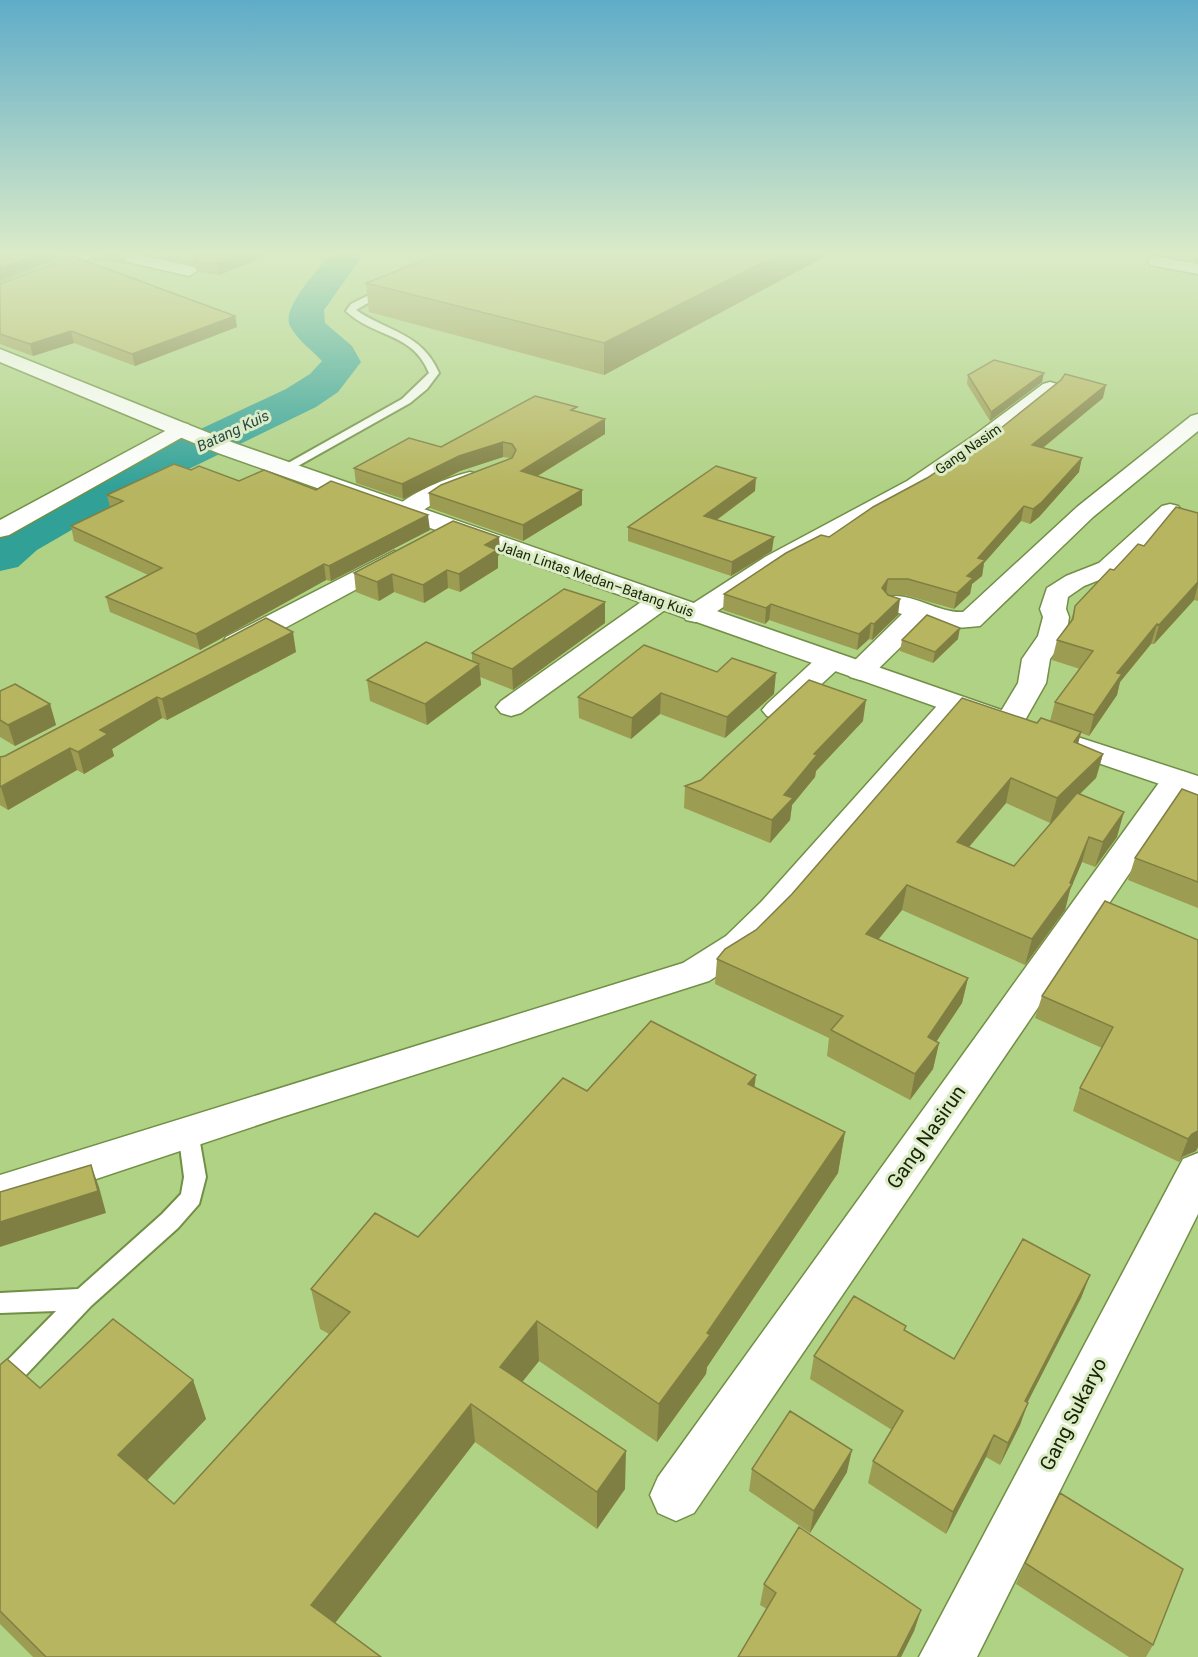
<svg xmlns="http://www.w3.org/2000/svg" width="1198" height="1657" font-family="Roboto,sans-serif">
<rect width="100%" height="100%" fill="#b0d285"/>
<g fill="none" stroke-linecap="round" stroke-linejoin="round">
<path fill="#31a198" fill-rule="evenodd" d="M330,255H363L324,310L325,323L352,346L361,362L338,392L316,407L113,506L37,550L18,567L0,571V532L3,530L79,486L286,389L310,374L322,361C311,349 298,341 290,326C281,308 318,270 330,255Z"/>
<defs>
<path id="service" d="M383,288L390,290L356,310C388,332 422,333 439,373L427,389L410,403L289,471H281V467L402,399L429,373C413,332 374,338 346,311L351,304Z
M188,1123L195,1125L198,1131L206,1177L199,1204L178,1228L91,1306L9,1393L0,1396V1368L56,1311L0,1313V1293L78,1289L162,1214L181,1194L184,1177L178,1131L181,1125Z"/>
<path id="minor" d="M70,255H93L91,258L0,294V283Z
M108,255H139L195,267L197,271L189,276L110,258Z
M1156,256L1198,264V274L1150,265L1148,261L1150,257Z
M1050,382L1057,384L1060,388L1057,392L992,444L923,491L783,567L704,620L695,622L686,620L682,614L686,608L765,557L907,481L976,434L1043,384Z
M1198,414V431L1093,517L980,626L946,629L925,623L870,677L860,680L850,677L846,671L850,665L902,614L886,609L882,603L886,597C911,591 936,613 963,612L1077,507L1191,416Z
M180,423L188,424L191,429L188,434L9,535L0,537V520Z
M470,472L478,474L481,479L478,484L441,499L412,517H396L392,512C405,494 449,477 470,472Z
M1170,504L1178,506L1182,511L1178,516L1117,573L1084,586L1068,597L1066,609L1069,617L1066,637L1050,659L1046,683L1020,729L1009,732L998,729L994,723L1018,683L1022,659L1038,636L1043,617L1040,609L1047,588L1066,576L1099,563L1162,506Z
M394,551L403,554L407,559L403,564L246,649L236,651L226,649L222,643L226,637Z
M660,593L669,595L673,601L669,607L521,713L511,716L501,713L496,707L501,701L651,595Z
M830,653L840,655L844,661L840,667L787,716L777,719L767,716L762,710L767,704L820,655Z
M954,695L964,698L969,704L964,710L787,918L752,954L709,981L282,1117L0,1211V1175L683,963L726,936L761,902L944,698Z
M1177,770L1188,773L1193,780L694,1513L676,1521L658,1513L650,1495L658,1477L1166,773Z
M1198,1153V1214L977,1657H919L1183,1159Z"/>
<path id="trunk" d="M0,349L234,443L1010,713L1014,719L1010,725L999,728L988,725L218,453L0,362Z
M1059,731L1198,776V797L1048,746L1044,740L1048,734Z"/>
</defs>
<use href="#service" stroke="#718f45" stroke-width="4"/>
<use href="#minor" stroke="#718f45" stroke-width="3"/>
<use href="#trunk" stroke="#718f45" stroke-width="3"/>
<use href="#service" fill="#fff" fill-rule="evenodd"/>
<use href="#minor" fill="#fff" fill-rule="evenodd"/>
<use href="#trunk" fill="#fff" fill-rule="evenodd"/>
</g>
<path fill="#9d9c53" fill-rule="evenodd" d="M91,255H125L127,264L92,260Z
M151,255H268L219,275L199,272L195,265Z
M437,255H828L604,375L369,312L366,283Z
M1194,255H1198V262L1193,261Z
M0,284L235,316L237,327L135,366L74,343L33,356L0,344Z
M968,375L1042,382L990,421L967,384Z
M1103,398L1043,448L1079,472L1039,517L1030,524L1021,521L984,563L982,576L972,584L970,594L954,609L905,595H887L898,615L872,640L869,639L857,650L769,620L765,624L723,610L724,594L829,537Z
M577,412L605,419V434L538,476L582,490V505L523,541L430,508L429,493L511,458L503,457L460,471L403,499L356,483L354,468L441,447Z
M191,470L239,481L316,490L430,530L331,581L326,580L200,650L110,612L106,597L148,575L74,541L71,526L110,507L107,495Z
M755,491L717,520L772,551L731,576L628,541V527Z
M1198,513V601L1194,600L1154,644H1151L1120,682L1117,695L1089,736L1081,733L1078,743L1103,754L1096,778L1080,794L1117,837L1095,867L1082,862L1070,890L1065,910L1025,965L902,910L878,939L968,978L962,1003L936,1042L939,1043L933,1069L910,1100L827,1056L829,1038L715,984L717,959L1037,723L1050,721L1055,702L1080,669L1052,660L1057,640L1071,620L1075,606L1114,570L1144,546ZM1006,803L1050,823L1058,816L1014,866L969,847Z
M499,537L500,554L498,556V568L460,592L448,588L424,603L394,592L379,601L356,592L354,573Z
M605,602V623L513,690L480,677L481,685L427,725L370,701L367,680L472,661V653Z
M266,618L296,652L167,720L162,718L112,749L114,756L84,774L77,770L8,810L0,805V757L5,756Z
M958,639L933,663L900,651L902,640Z
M644,645L774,694L725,738L660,714L631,739L579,718L578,697Z
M0,691L50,704L56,725L15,746L0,737Z
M863,721L816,771L815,777L792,805L790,820L770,843L684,808L685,786Z
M1198,795V908L1128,880L1135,858Z
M1198,940V1147L1196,1151L1182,1157L1179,1162L1073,1111L1080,1088L1102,1048L1035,1018L1042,996Z
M754,1088L845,1132L838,1173L707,1367L706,1374L657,1442L539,1361L522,1382L625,1489L597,1529L475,1442L335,1623L381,1657H33L0,1624V1365L40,1388L193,1380L206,1419L147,1480L174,1504L329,1334L320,1329L311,1289L418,1237L587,1091Z
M1090,1275L1081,1298L1027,1402L1020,1425L1000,1465L986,1457L946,1534L868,1483L873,1461L892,1430L810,1379L814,1356L905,1330L954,1359Z
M752,1469L847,1472L810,1533L749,1491Z
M1025,1563L1153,1645L1146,1657H1129L1016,1584Z
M764,1584L921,1610L914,1631L901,1657H738L767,1609L760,1605Z"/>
<path fill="#807f43" d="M35,255H64L0,281V269Z
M239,255H268L219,275L217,264Z
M777,255H828L604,375V343Z
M235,316L237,327L135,366L132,354Z
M71,331L74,343L33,356L30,344Z
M1044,373L1042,382L990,421L991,412Z
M1106,385L1103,398L1029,459L1032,445Z
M605,419V434L521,486V471Z
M503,442V457L460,471L403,499L402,484L459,456Z
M1082,458L1079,472L1039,517L1030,524L1033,509Z
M756,478L755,491L704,529V516Z
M582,490V505L523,541V525Z
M1024,506L1021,521L984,563L982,576L972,584L970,594L954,609L957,593L978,558Z
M428,515L430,530L331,581L329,566Z
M499,537L500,554L498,556V568L460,592L459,574L485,545Z
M774,537L772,551L731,576L732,562Z
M324,564L326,580L200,650L196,634Z
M447,570L448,588L424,603L423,585Z
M392,574L394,592L379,601L377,582Z
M888,579L886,595L882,588Z
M1198,582V585L1194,600L1154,644L1159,625Z
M900,599L898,615L872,640L874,624Z
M605,602V623L513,690L512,669Z
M771,604L769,620L765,624L766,608Z
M871,623L869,639L857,650L859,634Z
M1157,624L1151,644L1120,682L1117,695L1089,736L1094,715L1117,673Z
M960,628L958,639L933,663L935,652Z
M293,632L296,652L167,720L162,699Z
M479,664L481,685L427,725L425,704Z
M776,673L774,694L725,738L727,717Z
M661,693L660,714L631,739L632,718Z
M157,697L162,718L112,749L114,756L84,774L78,752L100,730Z
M866,700L863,721L816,771L815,777L792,805L790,820L770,843L772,820L784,795L814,754Z
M50,704L56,725L15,746L8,725Z
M1081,732L1075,756L1074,742Z
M70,748L77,770L8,810L1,787Z
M1103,754L1096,778L1050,823L1057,798Z
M1011,778L1006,803L952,867L957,842Z
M1124,812L1117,837L1095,867L1103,842Z
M1089,837L1082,862L1070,890L1065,910L1025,965L1032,939L1070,883Z
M907,885L902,910L862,960L866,934Z
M968,978L962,1003L922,1063L928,1037Z
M939,1043L933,1069L910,1100L915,1074Z
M756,1075L751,1115L748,1084Z
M1198,1131V1147L1196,1151L1182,1157L1179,1162L1188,1139L1192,1134Z
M845,1132L838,1173L707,1367L706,1374L657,1442L659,1404Z
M91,1165L99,1187L106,1213L0,1247V1222Z
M1090,1275L1081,1298L1017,1423L1025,1401Z
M537,1321L539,1361L503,1406L500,1367Z
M193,1380L206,1419L135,1493L118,1455Z
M1028,1403L1020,1425L1000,1465L1008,1443Z
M471,1404L475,1442L322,1640L311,1605Z
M994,1435L986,1457L946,1534L953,1512Z
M852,1450L847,1472L810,1533L814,1511Z
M626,1451L625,1489L597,1529V1492Z
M921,1610L914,1631L901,1657H897Z"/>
<path fill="#b7b560" stroke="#807f43" stroke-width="1.5" d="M0,255H35L0,269Z
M194,255H239L217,264L197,262Z
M437,255H777L604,343L366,283Z
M72,256L235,316L132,354L71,331L30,344L0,334V284Z
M994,360L1044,373L991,412L968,375Z
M1065,374L1106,385L1032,445L1082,458L1042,502L1033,509L1024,506L978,558L985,560L967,576L973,578L957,593L908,579H888L882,588L888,595L900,599L874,624L871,623L859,634L771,604L766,608L724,594L786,553L821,535L829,537L873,507L927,478L996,432L1061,380Z
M535,396L577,407L571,410L605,419L521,471L582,490L523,525L429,493L441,485L512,458L516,450L512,444L503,442L459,456L402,484L354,468L409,438L441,447Z
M174,464L191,470L199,466L239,481L264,470L316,490L331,481L428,515L329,566L324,564L196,634L106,597L162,568L71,526L123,501L107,495Z
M716,466L756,478L704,516L774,537L732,562L628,527Z
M1176,507L1198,513V582L1159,625L1157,624L1117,673L1122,674L1094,715L1055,702L1093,651L1057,640L1073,619L1075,606L1110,569L1114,570L1138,544L1144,546Z
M453,521L499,537L485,545L497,550L459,574L447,570L423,585L392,574L377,582L354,573Z
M564,589L605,602L512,669L472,653Z
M927,615L960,628L935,652L902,640Z
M266,618L293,632L162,699L157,697L100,730L108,734L78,752L70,748L0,787V757L5,756Z
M426,642L479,664L425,704L367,680Z
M644,645L717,672L732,658L776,673L727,717L661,693L632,718L578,697Z
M809,680L866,700L814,754L817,755L784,795L793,798L772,820L685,786L701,780Z
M15,684L50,704L8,725L0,720V691Z
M962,698L1037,723L1041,718L1081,732L1074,742L1103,754L1057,798L1011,778L957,842L1014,866L1077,793L1124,812L1103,842L1089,837L1070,883L1072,884L1032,939L907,885L866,934L968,978L928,1037L939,1043L915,1074L831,1030L843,1016L717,959L725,949L756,930L792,894Z
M1182,789L1198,795V882L1135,858Z
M1105,901L1198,940V1131L1192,1134L1188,1139L1080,1088L1113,1027L1042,996Z
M651,1021L756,1075L748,1084L845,1132L707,1333L710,1335L659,1404L537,1321L500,1367L626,1451L597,1492L471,1404L311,1605L381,1657H46L0,1611V1365L7,1359L40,1388L113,1319L193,1380L118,1455L174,1504L350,1312L311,1289L375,1213L418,1237L563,1078L587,1091Z
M91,1165L98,1191L0,1222V1192Z
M1023,1239L1090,1275L1025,1401L1028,1403L1008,1443L994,1435L953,1512L873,1461L903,1411L814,1356L854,1296L906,1326L904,1330L954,1359Z
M790,1411L852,1450L814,1511L752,1469Z
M1060,1493L1183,1569L1153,1645L1025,1563Z
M799,1527L921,1610L897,1657H738L776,1593L764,1584Z"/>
<linearGradient id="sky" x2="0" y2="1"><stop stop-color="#5facc8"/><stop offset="0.52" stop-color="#dbebc8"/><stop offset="1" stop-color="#dbebc8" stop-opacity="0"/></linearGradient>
<rect width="1198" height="487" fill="url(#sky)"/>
<g text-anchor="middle" stroke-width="6" stroke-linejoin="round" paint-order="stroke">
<g font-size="14" fill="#182405" stroke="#dbecc6">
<text transform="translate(968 449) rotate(-35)" y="5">Gang Nasim</text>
<text transform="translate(596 579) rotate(19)" y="5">Jalan Lintas Medan–Batang Kuis</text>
</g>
<g font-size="15" font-style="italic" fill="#294a46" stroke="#dbecc6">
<text transform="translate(233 431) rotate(-25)" y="5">Batang Kuis</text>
</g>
<g font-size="20" fill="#182405" stroke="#dbecc6">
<text transform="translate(926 1137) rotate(-55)" y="7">Gang Nasirun</text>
<text transform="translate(1073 1414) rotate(-63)" y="7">Gang Sukaryo</text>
</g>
</g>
</svg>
